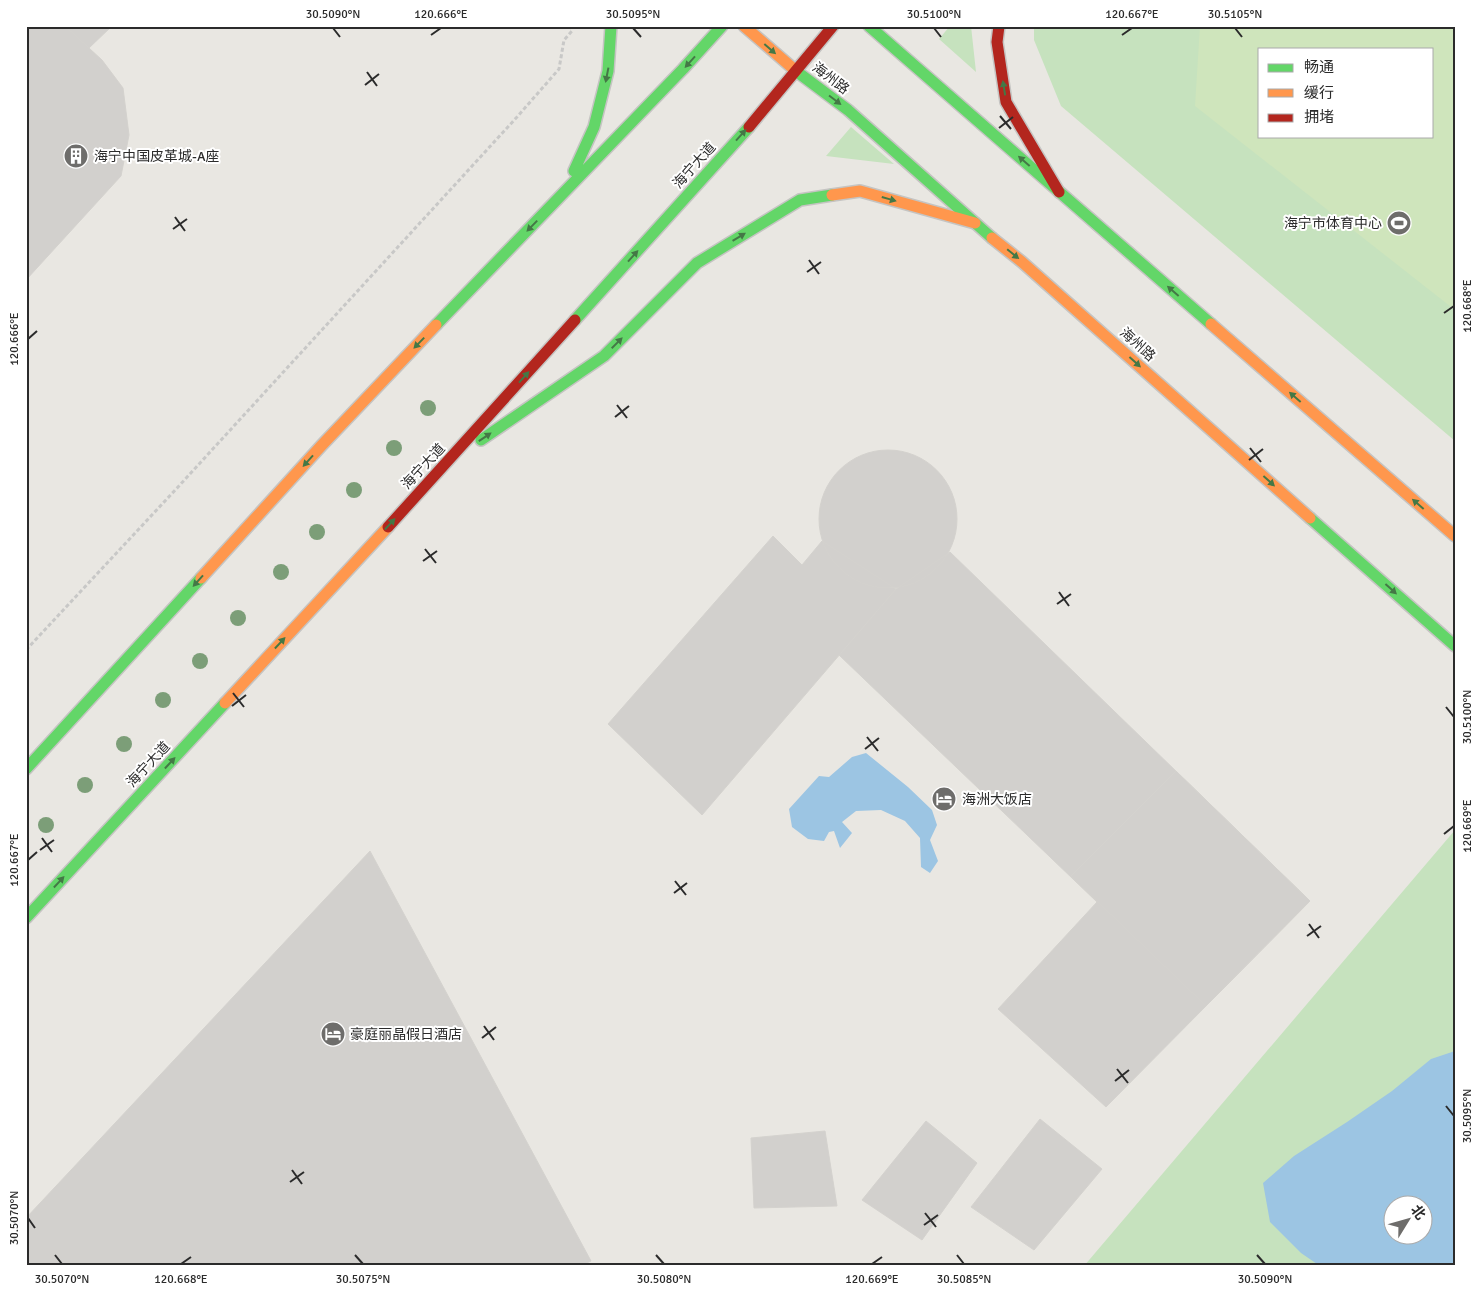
<svg xmlns="http://www.w3.org/2000/svg" width="1481" height="1292" font-family="Signika,'Noto Sans SC',sans-serif">
<rect width="100%" height="100%" fill="#e9e7e2"/>
<path fill="#c6e2be" fill-rule="evenodd" d="M950,26H971L976,72L939,39Z
M1034,26H1276L1260,49V136L1455,217V441L1061,106L1034,40Z
M851,127L894,164L826,156Z
M1455,830V1266H1084ZM1394,1204H1424V1234H1394Z"/>
<path fill="#cfe5bc" fill-rule="evenodd" d="M1200,26H1455V310L1195,106ZM1260,49H1432V136H1260Z"/>
<path fill="#9cc5e3" fill-rule="evenodd" d="M866,753L908,787L932,810L937,825L930,840L938,861L930,873L921,867L920,838L905,821L881,810L856,811L842,822L852,833L840,848L834,831L829,832L824,841L808,839L792,827L789,809L819,776L829,777L852,757Z
M1455,1051V1266H1320L1301,1253L1270,1222L1263,1183L1294,1156L1347,1122L1392,1091L1431,1059ZM1394,1204H1424V1234H1394Z"/>
<path fill="#d2d0cd" stroke="#d4d2ce" d="M26,26H65L102,60L123,88L129,135L121,176L26,280Z
M65,26H112L89,48Z
M819 519a69 69 0 1 1 138 0a69 69 0 1 1-138 0Z
M773,536L802,565L822,541L896,589L702,815L608,724Z
M950,552L1310,901L1106,1107L998,1009L1097,902L839,655L896,589Z
M1176,771L1310,901L1206,1006L1071,876Z
M370,851L591,1261L580,1266H26V1218Z
M1040,1119L1102,1169L1034,1250L971,1207Z
M926,1121L977,1163L922,1240L862,1200Z
M825,1131L837,1206L754,1208L751,1138Z"/>
<g fill="none" stroke-linecap="round" stroke-linejoin="round">
<defs>
<path id="fast" d="M869,26L1211,324
M796,71L848,110L992,238
M574,171L594,127L608,71L611,26
M575,320L749,127
M436,325L683,69L722,26
M481,440L604,356L697,263L800,200L832,195
M1310,518L1455,646
M26,769L201,578
M26,918L225,703"/>
<path id="slow" d="M744,26L796,71
M832,195L860,191L975,223
M992,238L1022,262L1310,518
M1211,324L1455,536
M201,578L322,445L436,325
M225,703L388,527"/>
<path id="jam" d="M999,26L997,42L1006,102L1059,192
M749,127L833,26
M388,527L575,320"/>
</defs>
<use href="#fast" stroke="#c5c4c2" stroke-width="14"/>
<use href="#slow" stroke="#c5c4c2" stroke-width="14"/>
<use href="#jam" stroke="#c5c4c2" stroke-width="14"/>
<path stroke="#c8c8c7" stroke-width="3" stroke-dasharray="4 2.5" stroke-linecap="butt" d="M26,650L178,487L517,117L559,69L564,40L572,31L571,26"/>
<use href="#fast" stroke="#63d668" stroke-width="11"/>
<use href="#slow" stroke="#ff974d" stroke-width="11"/>
<use href="#jam" stroke="#b3261e" stroke-width="11"/>
</g>
<g fill="#7c9e78">
<circle cx="428" cy="408" r="8"/>
<circle cx="394" cy="448" r="8"/>
<circle cx="354" cy="490" r="8"/>
<circle cx="317" cy="532" r="8"/>
<circle cx="281" cy="572" r="8"/>
<circle cx="238" cy="618" r="8"/>
<circle cx="200" cy="661" r="8"/>
<circle cx="163" cy="700" r="8"/>
<circle cx="124" cy="744" r="8"/>
<circle cx="85" cy="785" r="8"/>
<circle cx="46" cy="825" r="8"/>
</g>
<defs><path id="oneway-solid" d="M-6-.8H1V-3.2L6.5 0L1 3.2V.8H-6Z" transform="scale(1.25)"/></defs>
<g fill="#447846">
<use href="#oneway-solid" transform="translate(770 49) rotate(41)"/>
<use href="#oneway-solid" transform="translate(690 62) rotate(132)"/>
<use href="#oneway-solid" transform="translate(607 75) rotate(101)"/>
<use href="#oneway-solid" transform="translate(1004 88) rotate(-99)"/>
<use href="#oneway-solid" transform="translate(835 100) rotate(37)"/>
<use href="#oneway-solid" transform="translate(741 135) rotate(-48)"/>
<use href="#oneway-solid" transform="translate(1024 161) rotate(-139)"/>
<use href="#oneway-solid" transform="translate(889 199) rotate(16)"/>
<use href="#oneway-solid" transform="translate(532 226) rotate(134)"/>
<use href="#oneway-solid" transform="translate(739 237) rotate(-31)"/>
<use href="#oneway-solid" transform="translate(1013 254) rotate(39)"/>
<use href="#oneway-solid" transform="translate(633 256) rotate(-48)"/>
<use href="#oneway-solid" transform="translate(1173 291) rotate(-139)"/>
<use href="#oneway-solid" transform="translate(419 343) rotate(134)"/>
<use href="#oneway-solid" transform="translate(617 343) rotate(-45)"/>
<use href="#oneway-solid" transform="translate(1135 362) rotate(42)"/>
<use href="#oneway-solid" transform="translate(524 377) rotate(-48)"/>
<use href="#oneway-solid" transform="translate(1295 397) rotate(-139)"/>
<use href="#oneway-solid" transform="translate(485 437) rotate(-34)"/>
<use href="#oneway-solid" transform="translate(308 461) rotate(132)"/>
<use href="#oneway-solid" transform="translate(1269 481) rotate(42)"/>
<use href="#oneway-solid" transform="translate(1418 504) rotate(-139)"/>
<use href="#oneway-solid" transform="translate(390 524) rotate(-47)"/>
<use href="#oneway-solid" transform="translate(198 581) rotate(132)"/>
<use href="#oneway-solid" transform="translate(1391 589) rotate(42)"/>
<use href="#oneway-solid" transform="translate(280 643) rotate(-47)"/>
<use href="#oneway-solid" transform="translate(170 763) rotate(-47)"/>
<use href="#oneway-solid" transform="translate(59 882) rotate(-47)"/>
</g>
<path fill="none" stroke="#2b2b2b" stroke-width="2" d="M333,28L340,37M633,28L641,37M934,28L941,37M1235,28L1242,37M431,35L441,28M1122,35L1132,28M367,72L377,86M365,85L379,74M1000,116L1011,129M999,128L1013,117M175,217L185,231M173,229L187,219M809,260L819,274M807,272L821,262M1444,313L1454,306M28,339L37,331M617,405L627,418M615,417L629,406M1250,448L1261,462M1249,460L1263,449M425,549L436,563M423,561L437,551M1059,592L1069,606M1057,604L1071,594M233,693L244,707M232,706L246,695M1446,707L1454,717M867,737L878,751M865,749L879,738M1444,834L1454,826M42,838L52,852M40,850L54,840M28,860L37,852M675,881L686,895M674,893L687,883M1309,924L1319,938M1307,936L1321,926M484,1026L494,1040M482,1038L496,1027M1117,1069L1128,1083M1115,1081L1129,1070M1446,1106L1454,1116M292,1170L302,1184M290,1182L304,1172M925,1213L936,1227M28,1218L35,1228M924,1225L938,1215M55,1255L62,1264M355,1255L363,1264M656,1255L664,1264M957,1255L964,1264M1257,1255L1265,1264M181,1264L191,1257M872,1264L882,1257"/>
<defs>
<symbol id="building-disc" viewBox="-11 -11 22 22"><circle r="9.5" fill="#6e6d6b" stroke="#fff"/><path d="M-4-6H4V6H1V3H-1V6H-4ZM-2.5-4.3h1.7v1.8h-1.7ZM.8-4.3h1.7v1.8H.8ZM-2.5-1h1.7V.8h-1.7ZM.8-1h1.7V.8H.8Z" fill="#fff"/></symbol>
<symbol id="stadium-disc" viewBox="-11 -11 22 22"><circle r="9.5" fill="#6e6d6b" stroke="#fff"/><path d="M0-5a6.5 5 0 1 0 0 10a6.5 5 0 1 0 0-10ZM-3.5-1.8h7v3.6h-7Z" fill="#fff"/></symbol>
<symbol id="hotel-disc" viewBox="-11 -11 22 22"><circle r="9.5" fill="#6e6d6b" stroke="#fff"/><path d="M-6-4.5h1.5V1H6V5H4.5V3h-9V5H-6ZM-4 0a1.8 1.8 0 1 1 3.6 0ZM.5 0V-2.5h3Q6-2.5 6 0Z" fill="#fff"/></symbol>
</defs>
<g fill-rule="evenodd">
<use href="#building-disc" x="62" y="142" width="28" height="28"/>
<use href="#stadium-disc" x="1385" y="209" width="28" height="28"/>
<use href="#hotel-disc" x="930" y="785" width="28" height="28"/>
<use href="#hotel-disc" x="319" y="1020" width="28" height="28"/>
</g>
<g text-anchor="middle" stroke-width="4" stroke-linejoin="round" paint-order="stroke">
<g font-size="14" fill="#2b2b2b" stroke="#fff">
<text transform="translate(831 78) rotate(37)" y="5">海州路</text>
<text transform="translate(694 165) rotate(-48)" y="5">海宁大道</text>
<text transform="translate(1138 344) rotate(42)" y="5">海州路</text>
<text transform="translate(423 466) rotate(-47)" y="5">海宁大道</text>
<text transform="translate(148 764) rotate(-47)" y="5">海宁大道</text>
</g>
<g font-size="14" fill="#2b2b2b" stroke="#fff" text-anchor="start">
<text x="94" y="161">海宁中国皮革城-A座</text>
<text x="1382" y="228" text-anchor="end">海宁市体育中心</text>
<text x="962" y="804">海洲大饭店</text>
<text x="350" y="1039">豪庭丽晶假日酒店</text>
</g>
</g>
<rect width="1481" height="1292" fill="none" stroke="#ffffff" stroke-width="55"/>
<rect x="1258" y="48" width="175" height="90" fill="#ffffff" stroke="#aaaaaa"/>
<rect x="1268" y="64" width="25" height="8" fill="#63d668" stroke="#aaaaaa"/>
<text x="1304" y="72" font-size="15" fill="#2b2b2b">畅通</text>
<rect x="1268" y="89" width="25" height="8" fill="#ff974d" stroke="#aaaaaa"/>
<text x="1304" y="98" font-size="15" fill="#2b2b2b">缓行</text>
<rect x="1268" y="114" width="25" height="8" fill="#b3261e" stroke="#aaaaaa"/>
<text x="1304" y="122" font-size="15" fill="#2b2b2b">拥堵</text>
<g transform="translate(1408 1220) rotate(53)"><circle r="24" fill="#ffffff" stroke="#aaaaaa"/>
<path d="M0-4L9 19L0 12L-9 19Z" fill="#6e6d6b"/>
<text y="-8" font-size="14" font-weight="bold" text-anchor="middle" fill="#2b2b2b">北</text>
</g>
<rect x="28" y="28" width="1426" height="1236" fill="none" stroke="#2b2b2b" stroke-width="2"/>
<g font-size="12" text-anchor="middle" fill="#2b2b2b">
<text x="333" y="18">30.5090°N</text>
<text x="441" y="18">120.666°E</text>
<text x="633" y="18">30.5095°N</text>
<text x="934" y="18">30.5100°N</text>
<text x="1132" y="18">120.667°E</text>
<text x="1235" y="18">30.5105°N</text>
<text transform="translate(1467 306) rotate(-90)" y="4">120.668°E</text>
<text transform="translate(14 339) rotate(-90)" y="4">120.666°E</text>
<text transform="translate(1467 717) rotate(-90)" y="4">30.5100°N</text>
<text transform="translate(1467 826) rotate(-90)" y="4">120.669°E</text>
<text transform="translate(14 860) rotate(-90)" y="4">120.667°E</text>
<text transform="translate(1467 1116) rotate(-90)" y="4">30.5095°N</text>
<text transform="translate(14 1218) rotate(-90)" y="4">30.5070°N</text>
<text x="62" y="1283">30.5070°N</text>
<text x="181" y="1283">120.668°E</text>
<text x="363" y="1283">30.5075°N</text>
<text x="664" y="1283">30.5080°N</text>
<text x="872" y="1283">120.669°E</text>
<text x="964" y="1283">30.5085°N</text>
<text x="1265" y="1283">30.5090°N</text>
</g>
</svg>
